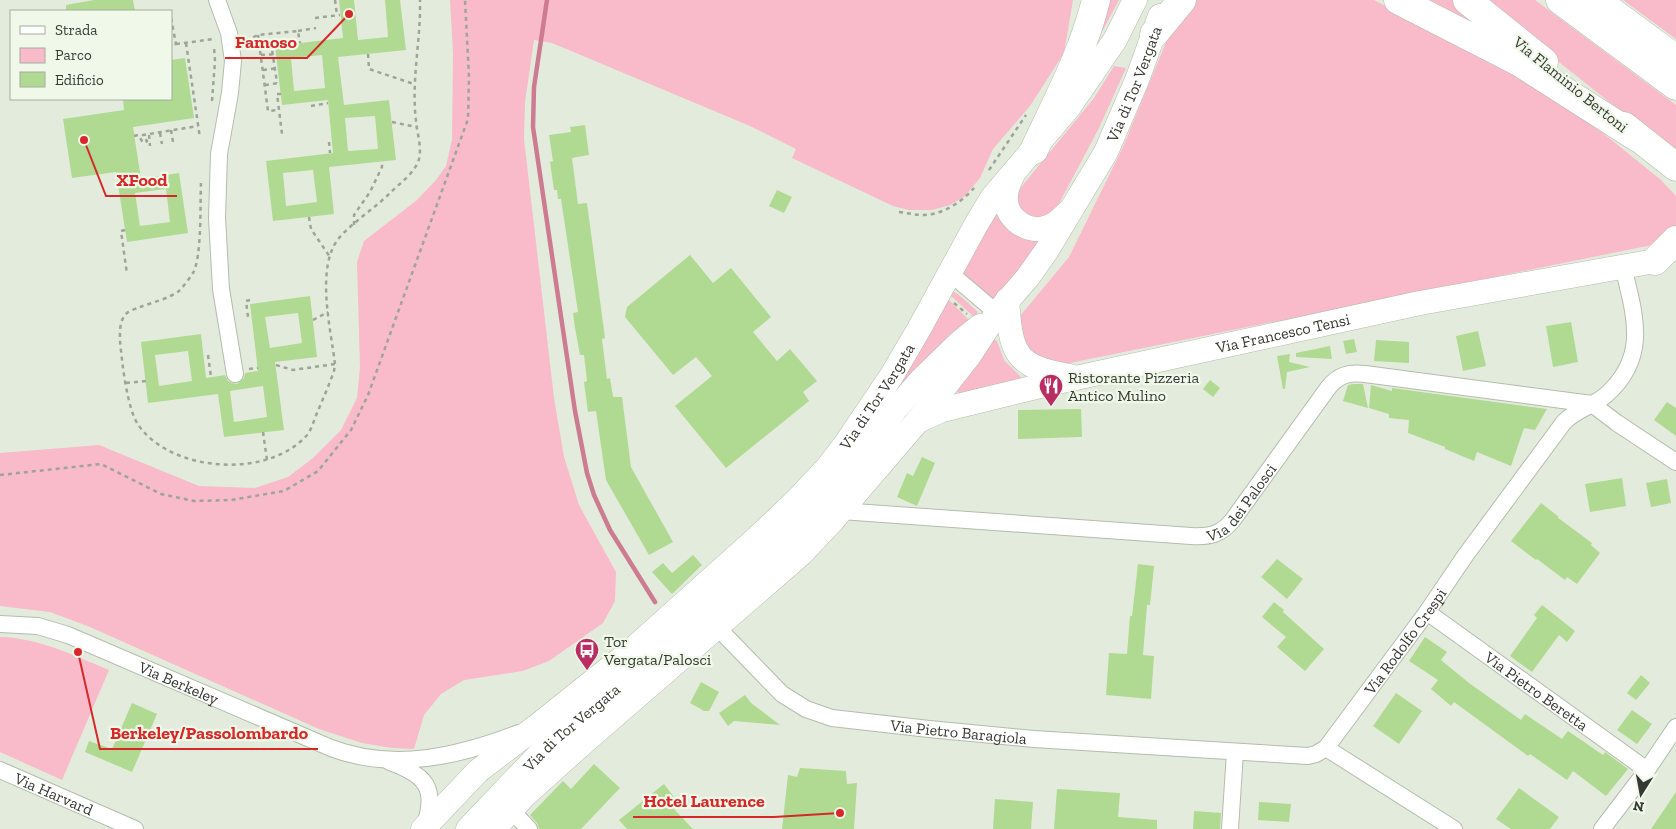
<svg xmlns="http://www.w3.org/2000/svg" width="1676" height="829" font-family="'Zilla Slab',serif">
<rect width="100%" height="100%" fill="#e3ecdc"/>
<path fill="#f9bac9" d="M450,0H1073L1064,53L1030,106L993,149L980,178L965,196L950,205L932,210H909L893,206L792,158L796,149L750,126L552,43L534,40L525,102L524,139L554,398L564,457L579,505L616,572L615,601L603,623L549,661L523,671L464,680L441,694L424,715L414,749L392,748L362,743L319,729L90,627L50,612L0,606V453L99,445L199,486L255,488L288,477L313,458L341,430L357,398L360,367L357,262L364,241L417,200L436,180L446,166L452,140L453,53Z
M1105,0H1119L1090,54Z
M1193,0H1374L1528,79L1572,108L1661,180L1676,196V233L1662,243L1055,366L1023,351L1020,316L1069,257L1123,147L1167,40L1179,19Z
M1407,0H1452L1513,49Z
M1481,0H1535L1676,105V155Z
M1623,0H1676V39Z
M1114,66L1126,68L1099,128L1054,213L1042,222L1020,214L1017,194L1022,186L1094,98Z
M997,213L1041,243L993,300L960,277L993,217Z
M952,291L958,294L977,311L978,314L975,318L949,294Z
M947,298L971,322L904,383L902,380Z
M993,339L997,341L1004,360L1022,378L958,395L957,389Z
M0,637C39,638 73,655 109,670L62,780L0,752Z"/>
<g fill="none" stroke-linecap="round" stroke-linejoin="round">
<path stroke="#cd7b91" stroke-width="4.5" d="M547,0L534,87L533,127L575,411L587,473L594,495L610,530L655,602"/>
</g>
<path fill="#b0d992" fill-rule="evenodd" d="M94,0H133L135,11H66V5Z
M339,0H354L358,40L388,37L385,0H400L406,50L338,57L344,105L389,100L396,160L329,167L334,214L273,221L266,161L333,153L328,100L282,105L275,46L343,38ZM322,55L325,88L294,91L291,58ZM375,116L378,149L348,151L345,118ZM313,170L317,202L286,206L283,173Z
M185,58L194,118L133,127L141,179L179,173L188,233L127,242L116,172L72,178L63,119L124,110L123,99H171V60ZM166,189L170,222L140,226L135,193Z
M585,125L589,155L572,158L578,204L587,203L605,338L602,339L607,379L610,378L613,397H622L631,467L673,542L649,555L606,480L596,411L588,412L584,382L587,381L584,355H580L575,328L573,313L578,312L561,199H558L557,190H554L550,162L553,161L549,135L571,132L570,127Z
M777,190L792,197L784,213L769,206Z
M690,255L713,283L731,268L771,317L753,332L777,361L790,349L817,381L803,392L809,401L726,468L675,406L712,376L696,357L673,375L625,317L627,307Z
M310,296L317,357L275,362L284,430L224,437L218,394L148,403L141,342L201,334L206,378L225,375L228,381L232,383L237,384L244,378L245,373L258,371L250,304ZM298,313L302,343L270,348L265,317ZM188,351L192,381L159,386L155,355ZM263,386L267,417L234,422L230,391Z
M1571,322L1578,362L1553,367L1546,326Z
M1478,331L1486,366L1463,371L1456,336Z
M1354,339L1357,352L1346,354L1343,341Z
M1376,340L1409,342V363L1374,361Z
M1330,346L1332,359L1296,357V353Z
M1290,354L1289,362L1310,367L1287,372L1285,389H1283L1277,356Z
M1210,380L1220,388L1213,397L1203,389Z
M1354,384H1363L1368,408L1343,401L1348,385Z
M1371,385L1392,391V388L1547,409L1535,430L1524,428L1511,466L1477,452L1474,461L1445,449V447L1408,433L1409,420L1389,418V414L1369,408Z
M1667,402L1676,408V436L1654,420Z
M1081,409L1082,437L1018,439V410Z
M922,457L935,463L917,506L897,497L907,473L913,476Z
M1622,478L1626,506L1590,512L1585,484Z
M1667,479L1671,503L1651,507L1646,483Z
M1541,503L1559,517H1557L1592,543L1591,545L1600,553L1577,584L1567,577L1565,580L1537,559L1536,560L1511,541Z
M693,555L702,565L672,594L652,572L663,563L672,573Z
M1277,559L1303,579L1287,599L1261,577Z
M1138,564L1154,566L1150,605H1147L1143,655L1154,656L1151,699L1106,695L1109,653L1127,654L1130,616H1132Z
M1274,602L1284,610L1283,612L1324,649L1305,671L1277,647L1286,637L1262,617Z
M1542,605L1575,631L1567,642L1559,635L1532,672L1510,656L1537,618L1534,615Z
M1425,637L1447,652L1441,660L1469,683L1521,720L1525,714L1562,739L1568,731L1603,755L1605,752L1628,769L1606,796L1573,771L1567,780L1530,754L1528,756L1454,702L1451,706L1431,689L1438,680L1409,661Z
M1641,675L1650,683L1636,700L1627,693Z
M701,682L719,692L709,711H704L690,703Z
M1396,693L1422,711L1399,744L1373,726Z
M745,695L751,703L780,725L734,721L728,726L719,713Z
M132,703L157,714L132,772L85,752L89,741L112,749Z
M1632,710L1652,724L1637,744L1617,730Z
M594,764L620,788L581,829H539L537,823L530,815L563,781L571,789Z
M800,768L846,771L847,784L857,783L854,829H782L788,775L797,777Z
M664,784L677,801L671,806L693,829H627L619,820Z
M1519,788L1559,817L1550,829H1511L1496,819Z
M1057,789L1120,793L1118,817L1157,820V829H1054Z
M1676,792V829H1651Z
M995,799L1033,802L1031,829H993Z
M1259,802L1291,804L1289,822L1258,820Z
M1194,811L1221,813L1220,829H1193Z"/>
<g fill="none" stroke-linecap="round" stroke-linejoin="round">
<defs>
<g id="street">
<path d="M217,0L229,33L233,61L230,93L219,154L217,218L221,289L235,374"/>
<path d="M950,273L997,313"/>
<path d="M1592,404L1617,423L1676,462"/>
<path id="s1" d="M841,511L1191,536C1209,537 1220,535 1232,521L1328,388C1338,375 1349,372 1365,374L1592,404"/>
<path id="s2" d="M1427,612L1647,770"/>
<path id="s3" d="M0,624L38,626L68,635L331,748C394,772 459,756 519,733"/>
<path id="s4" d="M716,626L782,694L806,709L832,718L929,729L1034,739L1308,756L1316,754L1326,748L1427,612L1465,556L1564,422C1578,408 1592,407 1606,395C1650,356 1634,314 1623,266"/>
<path d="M1326,748L1454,829"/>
<path d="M390,762C426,775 437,788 425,825"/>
<path id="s5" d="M0,770L135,829"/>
<path d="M511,810L529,829"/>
<path d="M1230,829L1235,752"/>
<path d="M1602,829L1647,770L1676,727"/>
</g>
<g id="secondary">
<path d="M1013,174C1010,181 1006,188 1006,196C1004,218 1028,235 1048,227C1056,225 1061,219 1067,213"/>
<path d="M1007,300C1011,353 1014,367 1070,376"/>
<path id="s6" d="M918,421L942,410L958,406L1048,384L1420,303L1655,261"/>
<path id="s7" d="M423,829L478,771L537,726L632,650L757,538L797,500L827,468L847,442L892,375L919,329L977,223L992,198L1069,107L1115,40L1135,0"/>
<path id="s8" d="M468,829L552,741L640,668L759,564L801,524L847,476L896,409L921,380L960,342L980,326"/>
<path id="s9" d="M494,829L525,795L583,743L801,554L832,521L916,423L969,356L997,313L1028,277L1047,250L1106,152L1137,80L1160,16"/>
</g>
<path id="highway" d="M1398,0L1519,62L1638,138
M1467,0L1544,62
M1560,0L1676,86
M1596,0L1676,59
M1154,34L1182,0
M1624,126L1676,167
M1034,150C1057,101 1083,53 1096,0
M1655,261L1676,240"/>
</defs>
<use href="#street" stroke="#b3bcad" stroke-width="18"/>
<use href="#secondary" stroke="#b3bcad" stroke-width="25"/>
<use href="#highway" stroke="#b3bcad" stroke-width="29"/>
<path stroke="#9ea498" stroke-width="2.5" stroke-dasharray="4 4" stroke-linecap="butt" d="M335,0L337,15
M171,18L176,44L171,45
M315,18L340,15
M298,31L316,28
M258,35L268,111L279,110
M246,41L258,35L298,31L300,43
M186,43L200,138
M271,43L277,83
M176,44L214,39
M260,44L299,40
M368,54L369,69L414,84
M261,55L276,54
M263,70L278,68
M265,85L279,83
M281,94H277L282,134
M212,101L215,61L214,47
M311,106L328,103
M392,122L416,127
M171,130L173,142
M160,133L162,144
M149,135L150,146
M134,136L138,135L142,141L145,143L147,141L143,135L198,126
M329,142L330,153
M989,170L1026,115
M201,183C200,205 202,256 193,273C190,278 183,287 179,291C170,298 151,303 140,307C136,309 130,310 127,313C119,320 120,332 120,341C122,362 127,410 139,426C173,473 270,479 308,434C312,428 314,420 317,413C323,399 329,385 334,371L335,364C331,330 315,267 339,238C354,221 374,209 390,193C400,183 415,173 419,159C422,147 417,133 416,121C411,80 421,40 420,0
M899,212C907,213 915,215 923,215C942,215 962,202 974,188
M309,217L311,229L330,257
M354,225V215L370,192L382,167V162
M125,230L121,231L127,274
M250,300L246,301L248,317L251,316
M954,303L967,314
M313,320L328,312
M208,355L211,377
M276,365L293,370L335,364
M249,369L258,368
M126,383L146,381
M263,432L267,460
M0,475L101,464L161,494L194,501L231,500L284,491L318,471L351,430L368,395L468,119L469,77L465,0"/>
<use href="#street" stroke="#fff" stroke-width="16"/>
<use href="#secondary" stroke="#fff" stroke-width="24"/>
<use href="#highway" stroke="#fff" stroke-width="28"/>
</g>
<defs>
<symbol id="restaurant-pin" viewBox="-11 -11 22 30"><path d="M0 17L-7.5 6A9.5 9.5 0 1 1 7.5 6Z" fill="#b92d62" stroke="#f0f9e9"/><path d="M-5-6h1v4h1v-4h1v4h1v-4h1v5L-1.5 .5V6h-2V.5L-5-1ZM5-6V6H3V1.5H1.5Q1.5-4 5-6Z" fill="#fff"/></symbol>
<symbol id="bus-pin" viewBox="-11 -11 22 30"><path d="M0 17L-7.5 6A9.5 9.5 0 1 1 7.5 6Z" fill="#b92d62" stroke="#f0f9e9"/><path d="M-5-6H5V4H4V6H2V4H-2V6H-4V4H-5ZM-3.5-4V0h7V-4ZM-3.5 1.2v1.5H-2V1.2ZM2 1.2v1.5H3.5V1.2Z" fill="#fff"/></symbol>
</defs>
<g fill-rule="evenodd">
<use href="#restaurant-pin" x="1037" y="372" width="28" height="38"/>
<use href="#bus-pin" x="573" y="636" width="28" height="38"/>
</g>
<g text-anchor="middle" stroke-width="4.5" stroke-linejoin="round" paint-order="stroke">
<g font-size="16" fill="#363933" stroke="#f0f9e9">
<text dy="6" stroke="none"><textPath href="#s9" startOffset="992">Via di Tor Vergata</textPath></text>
<text transform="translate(1571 84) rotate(39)" y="6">Via Flaminio Bertoni</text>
<text dy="6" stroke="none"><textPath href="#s6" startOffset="376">Via Francesco Tensi</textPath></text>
<text dy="6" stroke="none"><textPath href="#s7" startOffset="630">Via di Tor Vergata</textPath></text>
<text dy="6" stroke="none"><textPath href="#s1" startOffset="416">Via dei Palosci</textPath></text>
<text dy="6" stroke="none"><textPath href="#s4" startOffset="781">Via Rodolfo Crespi</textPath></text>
<text dy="6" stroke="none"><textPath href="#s3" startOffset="190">Via Berkeley</textPath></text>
<text dy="6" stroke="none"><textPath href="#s2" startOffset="135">Via Pietro Beretta</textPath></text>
<text dy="6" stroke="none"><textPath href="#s8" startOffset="145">Via di Tor Vergata</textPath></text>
<text dy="6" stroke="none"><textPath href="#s4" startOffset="278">Via Pietro Baragiola</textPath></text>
<text dy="6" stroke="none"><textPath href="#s5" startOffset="59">Via Harvard</textPath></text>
</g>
<g font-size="16" fill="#363933" stroke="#f0f9e9" text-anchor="start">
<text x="1068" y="383">Ristorante Pizzeria<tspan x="1068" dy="18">Antico Mulino</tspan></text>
<text x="604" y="647">Tor<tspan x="604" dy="18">Vergata/Palosci</tspan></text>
</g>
</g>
<path fill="none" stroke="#d62828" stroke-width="2" d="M349 14L307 58H225M84 140L106 196H177M78 652L100 749H318M840 813L774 817H633"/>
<g fill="#d62828" stroke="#f0f9e9" stroke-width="2">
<circle cx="349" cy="14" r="5"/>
<circle cx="84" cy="140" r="5"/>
<circle cx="78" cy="652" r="5"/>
<circle cx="840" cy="813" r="5"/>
</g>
<g font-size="18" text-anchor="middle" font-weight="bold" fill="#d62828" stroke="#f0f9e9" stroke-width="4.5" stroke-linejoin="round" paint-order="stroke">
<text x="266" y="48">Famoso</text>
<text x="142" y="186">XFood</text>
<text x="209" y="739">Berkeley/Passolombardo</text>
<text x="704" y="807">Hotel Laurence</text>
</g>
<rect x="10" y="10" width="162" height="90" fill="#f0f9e9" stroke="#a6aca0"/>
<rect x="20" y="26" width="25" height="8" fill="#ffffff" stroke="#a6aca0"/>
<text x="55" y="35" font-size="15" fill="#363933">Strada</text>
<rect x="20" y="48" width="25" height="15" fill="#f9bac9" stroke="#a6aca0"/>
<text x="55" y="60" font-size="15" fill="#363933">Parco</text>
<rect x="20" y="72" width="25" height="15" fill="#b0d992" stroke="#a6aca0"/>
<text x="55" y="85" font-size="15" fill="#363933">Edificio</text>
<g transform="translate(1641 794) rotate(191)" stroke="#f0f9e9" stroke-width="4" paint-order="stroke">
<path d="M0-4L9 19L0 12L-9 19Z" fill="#363933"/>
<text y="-8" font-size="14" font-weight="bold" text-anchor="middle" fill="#363933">N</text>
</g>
</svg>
